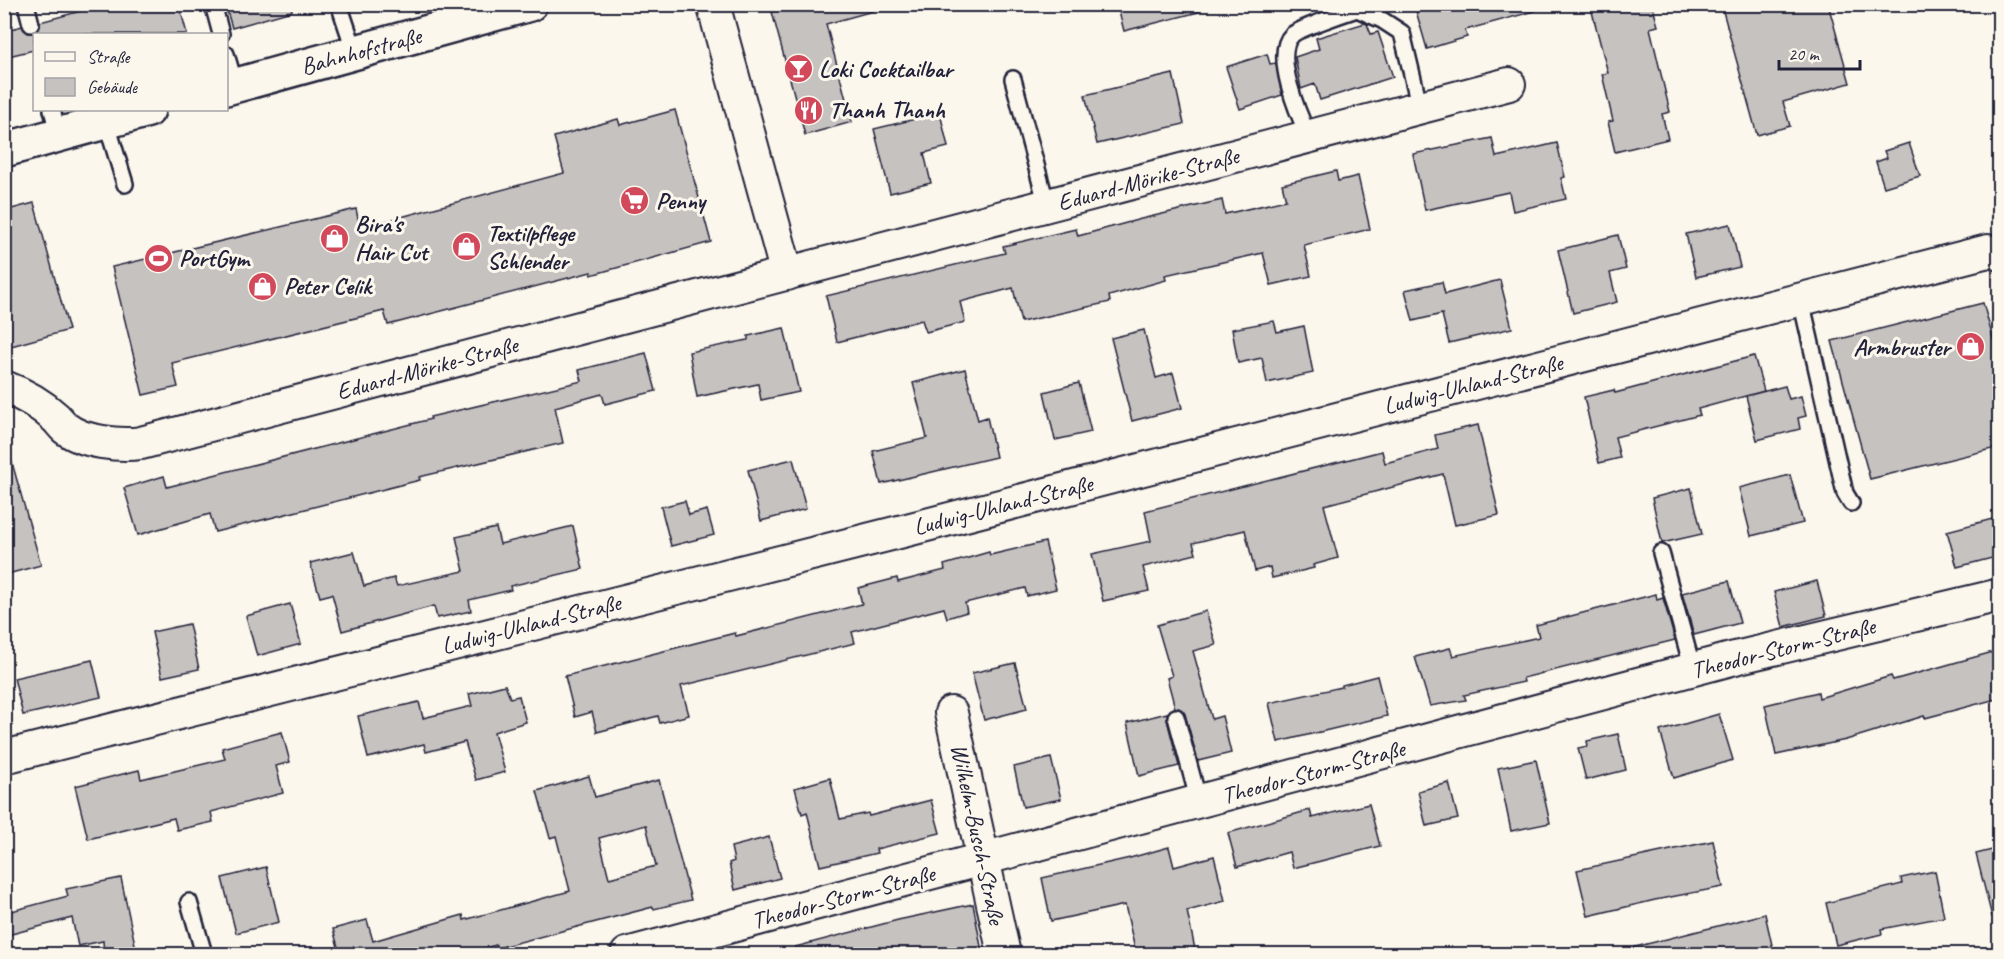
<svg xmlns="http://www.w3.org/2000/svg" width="2004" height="959" font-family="Caveat,sans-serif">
<rect width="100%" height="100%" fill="#fbf7ec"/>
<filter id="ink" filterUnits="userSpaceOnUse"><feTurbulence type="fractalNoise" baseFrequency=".0167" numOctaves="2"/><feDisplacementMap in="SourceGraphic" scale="12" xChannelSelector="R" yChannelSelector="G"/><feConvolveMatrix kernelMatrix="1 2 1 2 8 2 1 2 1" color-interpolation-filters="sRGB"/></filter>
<g filter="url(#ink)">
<path fill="#c6c2c0" stroke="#22223b" stroke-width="1.5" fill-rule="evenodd" d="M107,4H179L187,34H34V50L4,57V31L22,26L28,33H34L40,27V22Z
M225,4H291L292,11L232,28Z
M800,4H872L873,11L826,24L852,122L805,135L772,12Z
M1117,4H1198L1199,12L1124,31Z
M1414,4H1534L1535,11L1465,30L1467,37L1427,49Z
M1590,4H1652L1658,26L1650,28L1670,112L1662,114L1668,139L1615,152L1608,122L1613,121L1602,74L1608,73Z
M1721,4H1828L1850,83L1783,102L1790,126L1757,135Z
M1365,23L1367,24L1371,34L1378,32L1393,77L1320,100L1315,84L1301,89L1295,57L1319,49L1316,38Z
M1267,54L1270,64L1276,63L1282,95L1240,109L1226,67Z
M1173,74L1184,124L1097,144L1085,95Z
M675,110L711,242L591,275V272L388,325L384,311L172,363L178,387L143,395L112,267L356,209L360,228L564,173L554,137L618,119L620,125Z
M940,113L948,147L924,153L931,183L890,193L874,129Z
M1492,138L1496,157L1557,143L1565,177L1561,178L1566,199L1513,211L1509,192L1425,210L1413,154Z
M1909,143L1920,176L1884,187L1876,162L1887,158L1884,151Z
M1336,171L1338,181L1358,176L1370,229L1304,245L1311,276L1271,285L1263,253L1165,275L1166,280L1109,296L1110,302L1021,322L1013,288L960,302L965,322L926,332L922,320L837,342L826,296L1005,253L1003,246L1076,229L1078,236L1141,219L1222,200L1225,214L1286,200L1282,184Z
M34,203L69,330L4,348V211Z
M1730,224L1740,267L1696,277L1686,234Z
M1618,235L1626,269L1610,273L1617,302L1573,313L1558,250Z
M1500,280L1512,328L1449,343L1442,314L1413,321L1405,290L1442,282L1445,294Z
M1983,303L2000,363V447L1870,479L1832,341Z
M1274,321L1277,332L1304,326L1313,373L1267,383L1262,358L1238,363L1232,329Z
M784,328L799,392L761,400L758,384L697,397L689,352L748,340V336Z
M1144,330L1156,378L1173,373L1182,408L1132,421L1111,338Z
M646,353L656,391L605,404L602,394L555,407L563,443L419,477L420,480L215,532L210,514L138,535L124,488L164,476L167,487L431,419L430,417L582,381L579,370Z
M1754,356L1764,391L1698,409L1700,415L1615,437L1620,458L1599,463L1584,397L1614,390L1615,393Z
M965,369L978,420L987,417L996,457L881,484L873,451L927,438L913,383Z
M1079,383L1091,432L1055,440L1044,392Z
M1785,386L1789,399L1801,396L1806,416L1798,418L1800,429L1757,440L1746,396Z
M1478,425L1499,515L1455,525L1443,474L1324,505L1338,558L1313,565L1314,568L1272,578L1270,567L1255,571L1245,530L1193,543L1196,554L1143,567L1149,591L1103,601L1092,554L1151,541L1145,511L1382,451L1385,463L1438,449L1435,435Z
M4,459H11L41,565L4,575Z
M793,459L806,509L761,521L748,470Z
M1790,475L1803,523L1751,536L1739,488Z
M1691,488L1702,534L1662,543L1652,498Z
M685,501L689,515L707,510L714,535L671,546L661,507Z
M2000,517V556L1957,567L1947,531Z
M573,526L583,569L510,586L511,590L469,600L471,611L437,618L434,606L342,631L332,594L320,597L310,563L354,552L364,586L394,578L397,586L464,571L456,537L496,528L500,544Z
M1045,542L1056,589L1027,596L1025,588L965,603L967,612L947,618L944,608L852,632L855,643L681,686L689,715L660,723L658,716L597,732L592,712L575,717L565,676L735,633L736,636L862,604L858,588L897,578L898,582L945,570L944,565L989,552L990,555Z
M1729,581L1740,623L1694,635L1682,593Z
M1817,581L1826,616L1783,627L1774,592Z
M1656,594L1657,600L1663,598L1675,640L1523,678L1524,682L1464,695L1466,700L1430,706L1415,657L1450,648L1453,656L1539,637L1536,625Z
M290,604L301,644L257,656L246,616Z
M1206,611L1216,645L1193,651L1212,719L1222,716L1231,753L1198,761L1185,714L1182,710L1175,708L1167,678L1172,676L1157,625Z
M189,624L199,669L162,677L152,632Z
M2000,650V698L1925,718L1924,716L1846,740L1776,755L1765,705L1818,692L1819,698L1891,676L1893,680Z
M92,660L101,697L23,715L14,678Z
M1015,663L1027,709L984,720L972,673Z
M1377,676L1387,716L1278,742L1269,703L1342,687V685Z
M505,685L510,698L519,696L526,722L494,732L505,772L476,780L465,742L426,752L424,744L368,758L358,716L419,702L423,718L472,706L469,694Z
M1167,713V720L1179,766L1139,776L1127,723Z
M1719,714L1733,760L1674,778L1660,731Z
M282,732L290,762L276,766L283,793L211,812L213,822L177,830L174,818L88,839L75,786L139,770L141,779L225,759L222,748Z
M1618,734L1626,770L1586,780L1578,748L1588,746L1587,741Z
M1051,758L1061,799L1023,807L1014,767Z
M1536,760L1550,823L1511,831L1498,768Z
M589,776L595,797L659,780L691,900L654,909L653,907L497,948L496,945L464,954H340L333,929L367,920L373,941L463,915L464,920L570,891L556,836L550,838L537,791ZM646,825L656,866L609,878L599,838Z
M830,778L840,819L868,813L869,816L931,800L940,833L876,849L877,853L820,866L807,812L802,814L795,788Z
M1449,783L1458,819L1426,826L1418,791Z
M1369,804L1380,846L1293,868L1289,852L1237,867L1228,833L1310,810L1312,818Z
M769,837L780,878L735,890L729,863L734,861L731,847Z
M1713,841L1723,887L1655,900L1588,916L1577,870Z
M1169,847L1174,867L1214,856L1225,901L1187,911L1196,954H1136L1125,905L1051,921L1042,878L1130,858Z
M2000,848V916L1992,917L1976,854Z
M266,867L279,922L236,933L222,878Z
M1935,871L1944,917L1881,929L1882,934L1836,945L1826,903L1902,884L1901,878Z
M121,878L137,954H104L103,941L78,946L72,918L4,936V913L68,896L66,889Z
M973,904L982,952L971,954H796L795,947L898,920Z
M1765,914L1774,954H1636L1635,947Z"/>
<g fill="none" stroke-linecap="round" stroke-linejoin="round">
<defs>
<path id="lane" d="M26,4L31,24
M213,4L221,34
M339,4L355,52
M226,54L235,85
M1013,79L1047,206
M52,110L59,135
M106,121L125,184
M1309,137C1299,116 1272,54 1292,35C1298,29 1345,13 1357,9L1382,20L1402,33L1420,108
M1801,300L1845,493L1851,503
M1661,553L1693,670
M1176,717L1199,802
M189,902L204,954"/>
<path id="street" d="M713,4L787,274
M4,387C23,394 41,404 56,418C59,421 62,425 65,428C82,442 120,446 141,443L1509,84
M951,713L1004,954
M4,757L907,530L1988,251L2000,254
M627,954L1735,658L2000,595"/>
<path id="secondary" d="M226,88L530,4
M4,150L148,110"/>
</defs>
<use href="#lane" stroke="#22223b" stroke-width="20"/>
<use href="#street" stroke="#22223b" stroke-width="36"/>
<use href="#secondary" stroke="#22223b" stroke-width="38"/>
<use href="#lane" stroke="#fbf7ec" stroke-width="15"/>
<use href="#street" stroke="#fbf7ec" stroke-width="32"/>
<use href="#secondary" stroke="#fbf7ec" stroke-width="33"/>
</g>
</g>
<defs>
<symbol id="bar-disc" viewBox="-11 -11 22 22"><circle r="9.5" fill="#d1495b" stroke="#fbf7ec"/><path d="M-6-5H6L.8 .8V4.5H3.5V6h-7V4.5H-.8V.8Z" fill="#fff"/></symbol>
<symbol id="restaurant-disc" viewBox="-11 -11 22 22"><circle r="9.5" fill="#d1495b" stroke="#fbf7ec"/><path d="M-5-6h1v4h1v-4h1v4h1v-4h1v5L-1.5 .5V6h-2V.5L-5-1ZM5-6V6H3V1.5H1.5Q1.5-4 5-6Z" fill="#fff"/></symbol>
<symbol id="supermarket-disc" viewBox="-11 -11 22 22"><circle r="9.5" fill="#d1495b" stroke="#fbf7ec"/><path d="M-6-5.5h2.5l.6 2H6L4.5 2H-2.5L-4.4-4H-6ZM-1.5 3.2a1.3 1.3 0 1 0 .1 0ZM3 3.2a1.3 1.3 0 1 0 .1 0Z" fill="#fff"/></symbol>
<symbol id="shop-disc" viewBox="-11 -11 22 22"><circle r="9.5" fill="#d1495b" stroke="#fbf7ec"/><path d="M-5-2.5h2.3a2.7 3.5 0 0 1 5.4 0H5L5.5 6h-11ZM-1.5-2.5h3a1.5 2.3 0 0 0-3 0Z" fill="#fff"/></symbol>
<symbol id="stadium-disc" viewBox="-11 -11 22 22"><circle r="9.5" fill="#d1495b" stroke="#fbf7ec"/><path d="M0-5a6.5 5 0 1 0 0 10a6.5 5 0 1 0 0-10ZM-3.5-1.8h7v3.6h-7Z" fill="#fff"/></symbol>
</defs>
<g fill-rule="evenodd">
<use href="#bar-disc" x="782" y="52" width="33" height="33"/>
<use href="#restaurant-disc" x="792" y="94" width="33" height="33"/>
<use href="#supermarket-disc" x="618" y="184" width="33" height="33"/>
<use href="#shop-disc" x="318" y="222" width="33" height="33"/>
<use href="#shop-disc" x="450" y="230" width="33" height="33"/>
<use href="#stadium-disc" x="142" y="242" width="33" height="33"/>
<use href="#shop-disc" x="246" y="270" width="33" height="33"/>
<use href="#shop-disc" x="1954" y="330" width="33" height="33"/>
</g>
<g text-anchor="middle" stroke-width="6" stroke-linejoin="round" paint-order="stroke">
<g font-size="24" fill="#22223b" stroke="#fbf7ec">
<text transform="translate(361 51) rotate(-15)" y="8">Bahnhofstraße</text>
<text transform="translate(1148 179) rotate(-15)" y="8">Eduard-Mörike-Straße</text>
<text transform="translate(427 368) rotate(-15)" y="8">Eduard-Mörike-Straße</text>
<text transform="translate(1473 384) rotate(-14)" y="8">Ludwig-Uhland-Straße</text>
<text transform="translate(1003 505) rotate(-14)" y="8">Ludwig-Uhland-Straße</text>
<text transform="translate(531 624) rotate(-14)" y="8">Ludwig-Uhland-Straße</text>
<text transform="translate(1783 648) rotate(-14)" y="8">Theodor-Storm-Straße</text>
<text transform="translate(1313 772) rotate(-15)" y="8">Theodor-Storm-Straße</text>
<text transform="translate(978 834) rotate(78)" y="8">Wilhelm-Busch-Straße</text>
<text transform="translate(843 897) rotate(-15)" y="8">Theodor-Storm-Straße</text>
</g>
<g font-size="24" font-weight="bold" fill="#22223b" stroke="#fbf7ec" text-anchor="start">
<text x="819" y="77">Loki Cocktailbar</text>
<text x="829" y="118">Thanh Thanh</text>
<text x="656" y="209">Penny</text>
<text x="355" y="232">Bira's<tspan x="355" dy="28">Hair Cut</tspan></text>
<text x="487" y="241">Textilpflege<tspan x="487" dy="28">Schlender</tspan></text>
<text x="179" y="266">PortGym</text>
<text x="284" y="294">Peter Celik</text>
<text x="1950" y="355" text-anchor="end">Armbruster</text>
</g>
</g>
<rect width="2004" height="959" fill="none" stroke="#fbf7ec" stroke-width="24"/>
<rect x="12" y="12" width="1980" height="935" fill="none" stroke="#22223b" stroke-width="2" filter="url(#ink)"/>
<rect x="33" y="33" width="195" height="78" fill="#fbf7ec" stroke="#a4a2a5" stroke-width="1.5"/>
<rect x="45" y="52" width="30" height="9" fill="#fbf7ec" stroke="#a4a2a5" stroke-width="1.5"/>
<text x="87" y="63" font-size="18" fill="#22223b">Straße</text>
<rect x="45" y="78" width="30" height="18" fill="#c6c2c0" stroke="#a4a2a5" stroke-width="1.5"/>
<text x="87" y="93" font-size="18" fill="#22223b">Gebäude</text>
<path d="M1779 60v9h81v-9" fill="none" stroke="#22223b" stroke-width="3"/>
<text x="1788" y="60" font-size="18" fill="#22223b" stroke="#fbf7ec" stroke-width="4.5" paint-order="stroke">20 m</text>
</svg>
